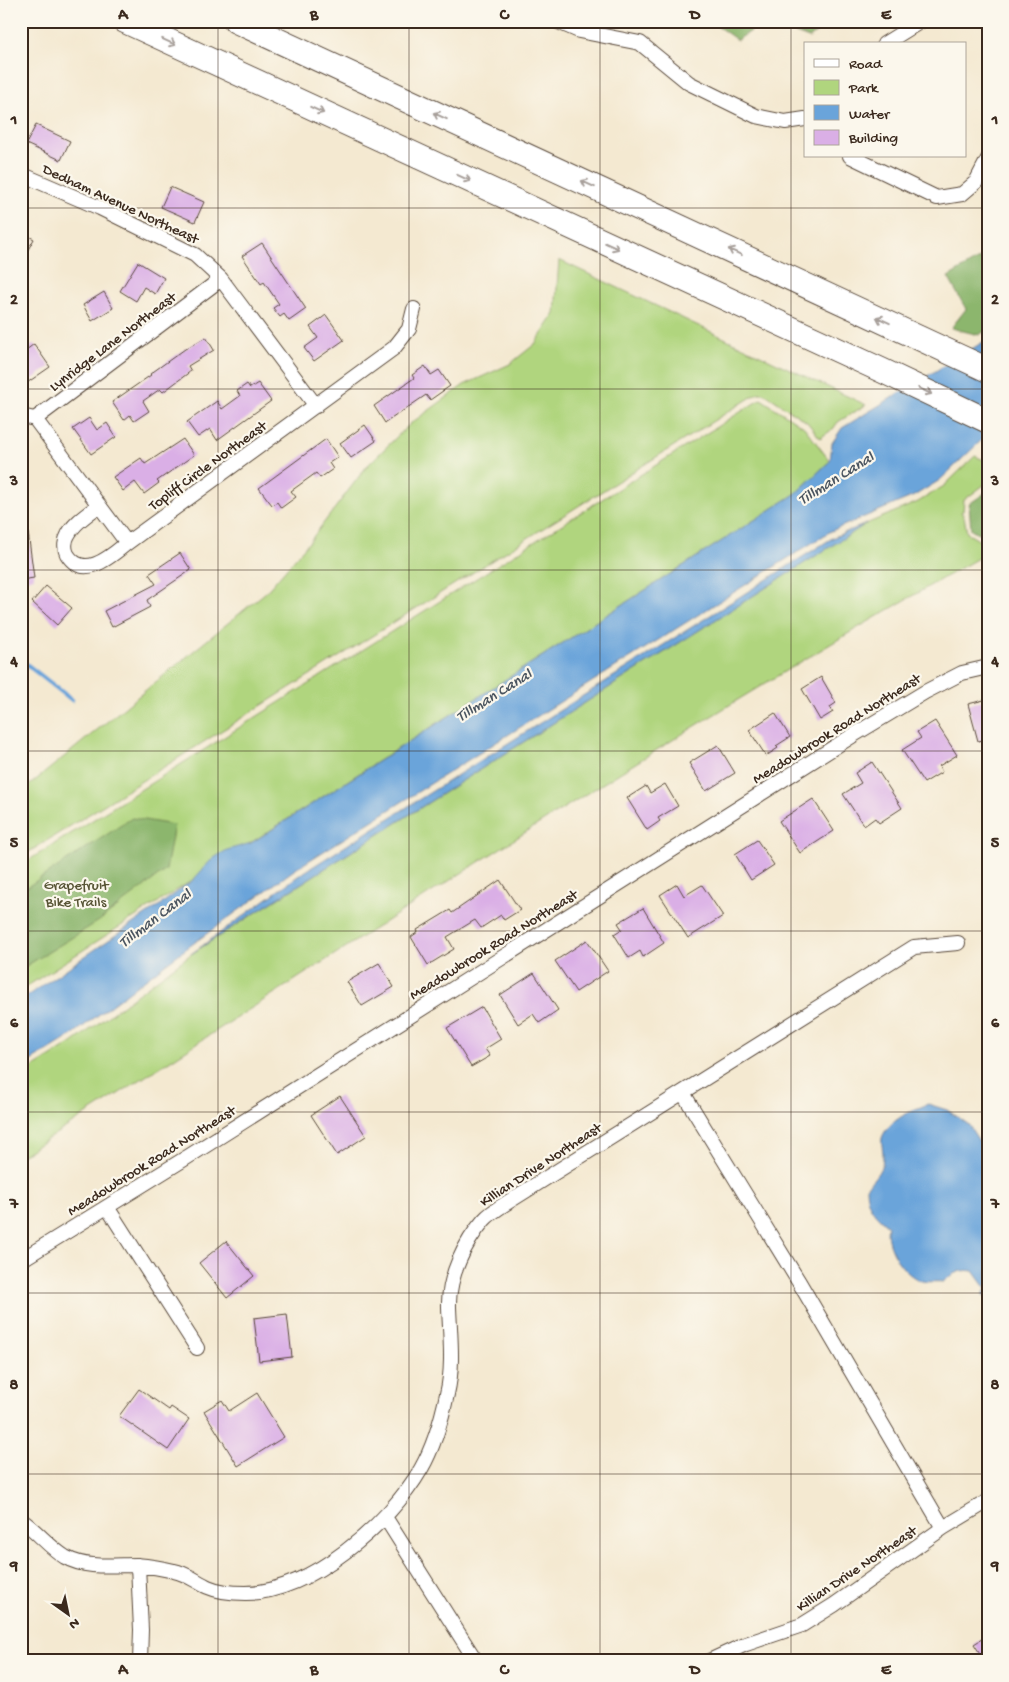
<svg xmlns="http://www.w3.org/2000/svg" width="1009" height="1682" font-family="'Gochi Hand',sans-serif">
<rect width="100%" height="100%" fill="#fbf7ec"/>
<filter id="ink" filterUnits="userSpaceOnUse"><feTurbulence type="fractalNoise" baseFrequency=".02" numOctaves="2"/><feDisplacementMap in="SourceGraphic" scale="10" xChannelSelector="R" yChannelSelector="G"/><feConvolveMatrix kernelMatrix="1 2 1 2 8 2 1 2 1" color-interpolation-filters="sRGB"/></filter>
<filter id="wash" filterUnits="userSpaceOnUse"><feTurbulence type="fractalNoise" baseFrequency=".0096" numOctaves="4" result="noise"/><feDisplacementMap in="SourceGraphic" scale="20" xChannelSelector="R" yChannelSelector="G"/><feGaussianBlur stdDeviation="1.12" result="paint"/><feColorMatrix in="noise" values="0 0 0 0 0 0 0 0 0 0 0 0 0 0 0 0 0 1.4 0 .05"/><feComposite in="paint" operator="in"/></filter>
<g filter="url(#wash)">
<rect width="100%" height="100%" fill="#f4e9d1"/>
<path fill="#b0d57e" stroke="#76804e" d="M559,260L866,405L838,422L833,429L820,438L807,422L764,393H758L21,857V792L266,592L310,541L367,466L410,424L464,385L510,364L535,344L555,314Z
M761,399L804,427L830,461L795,494L21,990V865Z
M975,456L988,462V482L964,500L963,511L961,512L964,516L967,533L980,541L987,553C657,740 342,952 21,1156V1075L72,1043L191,954L866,524L918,502L944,486Z"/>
<path fill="#8cb66d" stroke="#647046" d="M710,21H832L809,38L765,22L737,40Z
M982,257L988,265V329L979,335L951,328L966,309L948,277Z
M988,491V538L971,529L969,504Z
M132,818L174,825L166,870L99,921L21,969V891Z"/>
<path fill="#6aa4da" stroke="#52677c" d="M988,339V434L940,480L914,496L831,531L294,870L168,962L68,1038L21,1067V1000L160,905L194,879L212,859L227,850L251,843L795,494L830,461L832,443L842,428Z
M866,524L214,939L191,954L298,876L834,537Z
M928,1104L947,1110L968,1124L988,1155V1299L983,1295L986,1289L973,1271C960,1269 953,1273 943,1282C936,1281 925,1283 919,1280C902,1273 883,1244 888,1226C874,1215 866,1205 866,1187C875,1177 884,1169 883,1154C883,1150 881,1143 882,1138C888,1120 913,1110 928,1104Z"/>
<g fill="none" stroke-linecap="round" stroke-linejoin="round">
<path stroke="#6aa4da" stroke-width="4.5" d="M21,660L72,700"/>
</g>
<g id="blocks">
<path fill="#daafe6" d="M36,125L70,141L61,160L26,144Z
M170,187L204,202L195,222L161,207Z
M21,232L34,239L21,262Z
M262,243L306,309L289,321L284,314L280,317L273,308L279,304L264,282L261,284L242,256Z
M138,262L164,278L155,294L144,287L136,301L120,291Z
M104,292L113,308L92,321L83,305Z
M326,315L344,340L314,361L304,348L318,338L310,327Z
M206,337L214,350L188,366L191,371L163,392L160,389L143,401L149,411L134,421L130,415L124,420L112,402L151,375L150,374L185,349Z
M34,344L50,367L21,387V354Z
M425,366L431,375L439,370L450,386L430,400L426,395L385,423L374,406L414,378L412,375Z
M258,383L271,401L217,440L210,429L198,437L187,422L217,401L222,409L240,396L237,391L247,384L250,388Z
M89,418L97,430L107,423L116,437L91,454L73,429Z
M365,425L376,441L351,458L340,443Z
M183,439L194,455L157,481L159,483L144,494L135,482L123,491L113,477L141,458L145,464Z
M326,439L338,457L329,463L333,469L320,478L316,473L291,491L296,497L281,508L277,502L272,505L259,488Z
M28,532L34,578L21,580V533Z
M180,553L191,570L147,600L150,607L112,627L104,611L156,584L149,574Z
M46,586L72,608L57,625L32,602Z
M821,677L836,703L830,707L833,712L820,720L802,689Z
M988,699V739L978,741L968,704Z
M775,713L790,737L776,746L778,748L766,756L749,730Z
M935,721L957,755L939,766L942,772L924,783L902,750L921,738L917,732Z
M718,745L735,773L706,791L689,763Z
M872,762L902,808L879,823L875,818L864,826L843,794L861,783L855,773Z
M665,784L678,806L658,818L660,821L647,830L627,798L646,786L650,793Z
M813,799L834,831L800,853L779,821Z
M757,840L774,865L751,880L735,854Z
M500,880L520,910L504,920L501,915L481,928L475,920L447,937L454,949L428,965L411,937L418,932L417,930L450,910L452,913Z
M677,884L684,896L702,885L723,916L688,938L660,895Z
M643,908L664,943L643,957L640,951L629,958L614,934L622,929L618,923Z
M587,940L608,971L576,992L555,961Z
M379,963L394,987L362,1006L347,982Z
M534,973L558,1010L539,1023L533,1014L518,1024L500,995Z
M482,1007L501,1039L485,1049L490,1056L471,1067L447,1028Z
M340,1096L366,1136L337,1155L311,1115Z
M226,1241L254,1276L227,1298L199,1263Z
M287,1314L292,1357L259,1361L254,1318Z
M139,1389L169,1410L171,1407L189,1419L168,1450L119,1416Z
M257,1393L284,1437L238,1466L204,1411L222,1400L229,1411Z
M988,1635V1661H985L974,1644Z"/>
</g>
</g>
<g filter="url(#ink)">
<use href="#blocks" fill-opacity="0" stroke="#574739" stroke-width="1"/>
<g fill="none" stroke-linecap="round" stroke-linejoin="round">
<defs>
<path id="street" d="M556,21L579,31L640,43L689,83L756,116L785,122L805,119
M884,44L921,21
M850,156L937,198L962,194L976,182L988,159
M21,174L100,208L195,255L221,279L316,406
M21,416L35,419L221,279
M35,419L127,543L394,348L409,329L414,309
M99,505C89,514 74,522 68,535C65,540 64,548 67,554C84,581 111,556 127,543
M683,1093L799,1282L943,1528
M107,1207L197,1348
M21,1260L186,1158L852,736L925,692L962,673L988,667
M385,1517L476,1661
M21,1520C37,1531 49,1547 65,1557C86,1569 113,1565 136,1565C148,1566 162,1568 174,1571C186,1573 197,1582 208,1587C219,1592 234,1593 246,1593C311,1592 390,1523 421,1469C433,1448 442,1418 447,1394C454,1365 450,1336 449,1307C448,1277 465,1242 484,1220C490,1213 500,1207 508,1202L914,947L958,943
M138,1565L141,1630L140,1661
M709,1661L746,1644L802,1625L834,1605L943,1528L988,1501"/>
<path id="highway" d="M125,21L881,370L988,421
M236,21L988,370"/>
</defs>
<use href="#street" stroke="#574739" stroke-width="16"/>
<use href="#highway" stroke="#574739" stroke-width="26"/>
<use href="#street" stroke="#fff" stroke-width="14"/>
<use href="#highway" stroke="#fff" stroke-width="24"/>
</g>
<defs><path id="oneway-shaft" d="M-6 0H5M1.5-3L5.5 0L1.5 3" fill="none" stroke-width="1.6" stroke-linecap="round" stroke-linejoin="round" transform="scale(1.25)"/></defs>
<g stroke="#a79f9a">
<use href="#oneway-shaft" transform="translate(169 42) rotate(25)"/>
<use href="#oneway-shaft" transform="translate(317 110) rotate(25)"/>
<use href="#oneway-shaft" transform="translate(440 116) rotate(-155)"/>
<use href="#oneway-shaft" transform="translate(464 178) rotate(25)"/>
<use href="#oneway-shaft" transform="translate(588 184) rotate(-155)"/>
<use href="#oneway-shaft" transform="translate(612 246) rotate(25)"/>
<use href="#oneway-shaft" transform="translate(735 252) rotate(-155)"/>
<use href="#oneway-shaft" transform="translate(883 320) rotate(-155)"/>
<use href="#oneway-shaft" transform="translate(925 391) rotate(26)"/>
</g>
</g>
<path fill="none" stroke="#3b2a1e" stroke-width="1" stroke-opacity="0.55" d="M218,21V1661M409,21V1661M600,21V1661M791,21V1661M21,208H988M21,389H988M21,570H988M21,751H988M21,931H988M21,1112H988M21,1293H988M21,1474H988"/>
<g text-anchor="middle" stroke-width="4.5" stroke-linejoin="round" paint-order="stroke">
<g font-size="15" fill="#3b2a1e" stroke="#fbf7ec">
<text transform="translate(121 203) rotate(25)" y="5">Dedham Avenue Northeast</text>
<text transform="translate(112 341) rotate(-37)" y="5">Lynridge Lane Northeast</text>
<text transform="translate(207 465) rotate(-36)" y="5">Topliff Circle Northeast</text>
<text transform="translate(836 728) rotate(-32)" y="5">Meadowbrook Road Northeast</text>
<text transform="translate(493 944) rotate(-32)" y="5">Meadowbrook Road Northeast</text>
<text transform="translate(151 1160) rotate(-32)" y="5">Meadowbrook Road Northeast</text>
<text transform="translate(540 1164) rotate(-33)" y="5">Killian Drive Northeast</text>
<text transform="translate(856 1568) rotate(-34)" y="5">Killian Drive Northeast</text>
</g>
<g font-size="15" fill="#585536" stroke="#fbf7ec">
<text x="76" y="889">Grapefruit<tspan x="76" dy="17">Bike Trails</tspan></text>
</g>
<g font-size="16" font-style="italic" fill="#4b5560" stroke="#fbf7ec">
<text transform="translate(835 477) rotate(-32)" y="6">Tillman Canal</text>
<text transform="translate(493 694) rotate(-32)" y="6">Tillman Canal</text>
<text transform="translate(154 917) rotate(-37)" y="6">Tillman Canal</text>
</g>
</g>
<rect width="1009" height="1682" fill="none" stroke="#fbf7ec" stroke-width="55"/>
<rect x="804" y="42" width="162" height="115" fill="#fbf7ec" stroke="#aea59a"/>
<rect x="814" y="59" width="25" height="8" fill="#ffffff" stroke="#aea59a"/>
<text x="849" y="68" font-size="15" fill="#3b2a1e">Road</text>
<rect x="814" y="80" width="25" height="15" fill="#b0d57e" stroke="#aea59a"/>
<text x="849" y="92" font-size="15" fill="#3b2a1e">Park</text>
<rect x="814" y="105" width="25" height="15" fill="#6aa4da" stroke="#aea59a"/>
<text x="849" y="118" font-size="15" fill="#3b2a1e">Water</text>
<rect x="814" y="130" width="25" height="15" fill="#daafe6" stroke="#aea59a"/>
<text x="849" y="142" font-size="15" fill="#3b2a1e">Building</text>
<g transform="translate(68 1614) rotate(147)" stroke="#fbf7ec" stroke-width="4" paint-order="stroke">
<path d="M0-4L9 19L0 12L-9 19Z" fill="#3b2a1e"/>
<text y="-8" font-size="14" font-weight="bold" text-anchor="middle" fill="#3b2a1e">N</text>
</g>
<rect x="28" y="28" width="954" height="1626" fill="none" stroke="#3b2a1e" stroke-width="2"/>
<g font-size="16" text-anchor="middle" font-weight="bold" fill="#3b2a1e">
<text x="123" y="19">A</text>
<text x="314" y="19">B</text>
<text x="504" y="19">C</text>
<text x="695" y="19">D</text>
<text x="886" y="19">E</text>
<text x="14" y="124">1</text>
<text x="995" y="124">1</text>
<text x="14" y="304">2</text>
<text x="995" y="304">2</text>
<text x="14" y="485">3</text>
<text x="995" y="485">3</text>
<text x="14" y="666">4</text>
<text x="995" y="666">4</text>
<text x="14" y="847">5</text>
<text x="995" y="847">5</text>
<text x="14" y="1027">6</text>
<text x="995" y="1027">6</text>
<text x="14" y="1208">7</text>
<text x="995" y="1208">7</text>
<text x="14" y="1389">8</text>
<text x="995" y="1389">8</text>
<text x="14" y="1570">9</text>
<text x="995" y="1570">9</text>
<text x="123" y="1674">A</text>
<text x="314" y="1674">B</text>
<text x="504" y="1674">C</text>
<text x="695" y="1674">D</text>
<text x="886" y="1674">E</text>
</g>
</svg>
